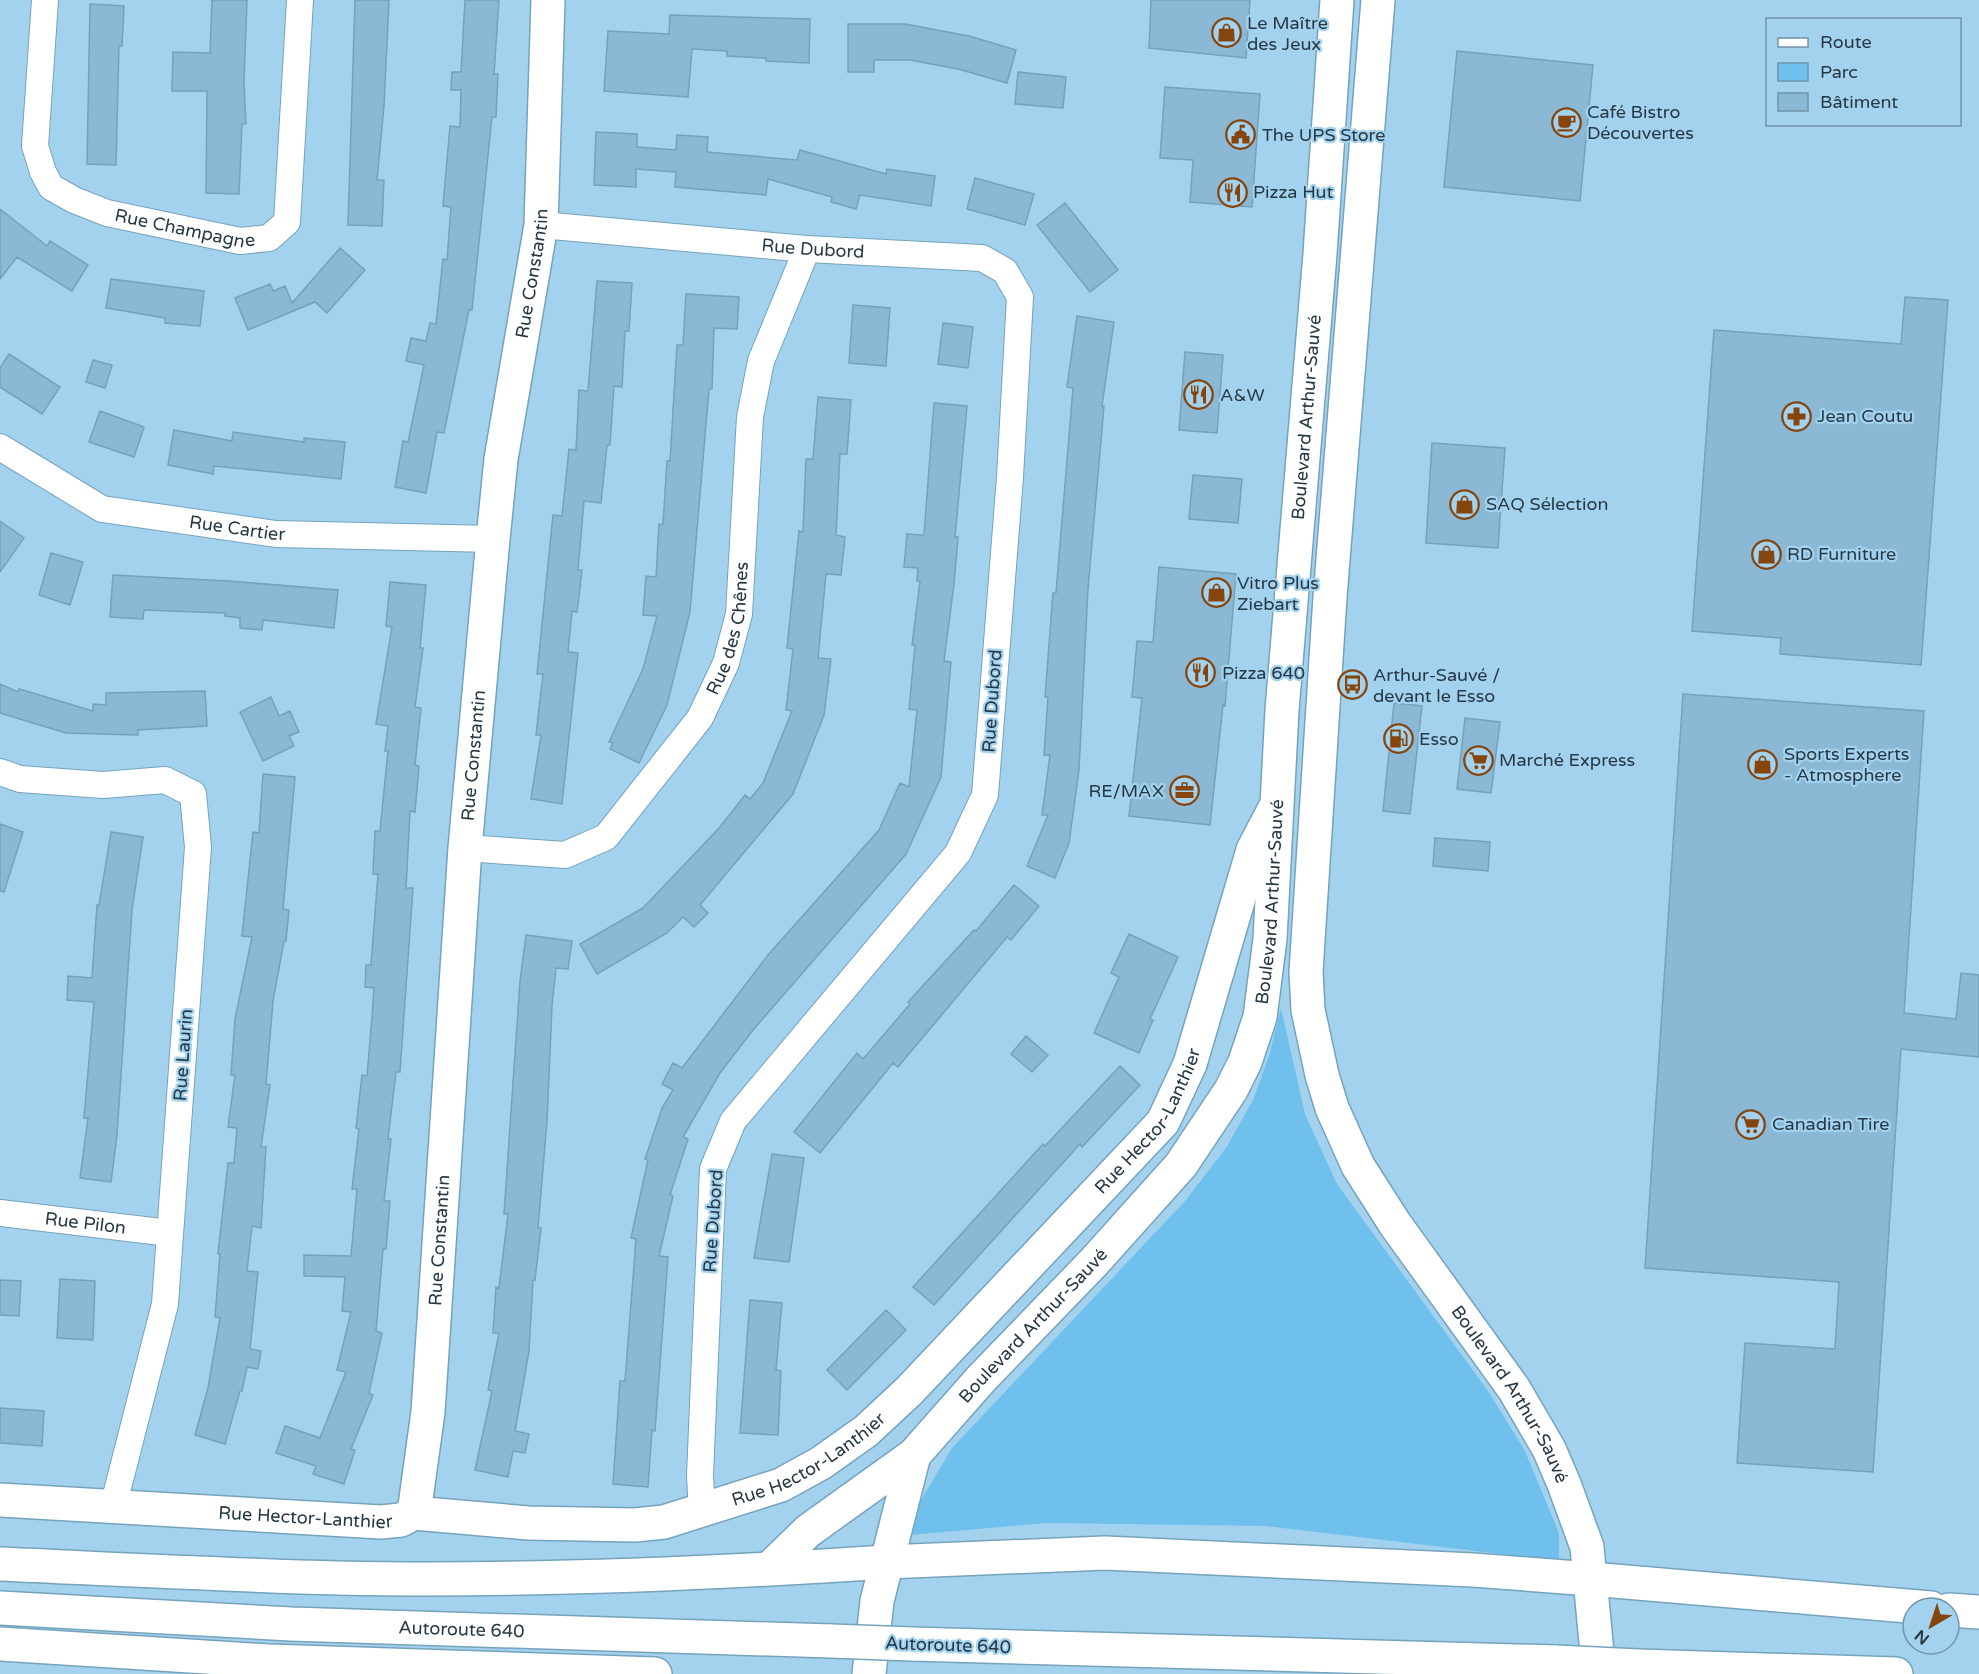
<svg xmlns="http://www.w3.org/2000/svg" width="1979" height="1674" font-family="'Varela Round',sans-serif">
<rect width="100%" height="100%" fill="#a3d2ef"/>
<path fill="#70c0ed" d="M1281,1008L1305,1114L1337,1184L1488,1391L1525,1451L1559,1533V1561L1265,1526L1046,1523L909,1535L921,1500L952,1448L1185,1201L1226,1148L1253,1100L1269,1056Z"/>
<path fill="#8bb9d5" stroke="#74a2bd" stroke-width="1.5" d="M212,0H247L244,82L246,124H242L239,194L206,193L207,91H172L173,52L210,53Z
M355,0H389L384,106L377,180H384L382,226L348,225Z
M465,0H499L494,74H498L496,117H492L472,310H469L444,433L437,432L426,493L395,487L403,441L408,442L424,365L406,361L411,338L426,341L430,323L436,324L443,259L447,260L451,207L443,206L450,126L460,127L461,90H451L452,72H461Z
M1151,0H1250L1246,58L1149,48Z
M90,4L124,6L122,46H119L116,165L87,164Z
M670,15L810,19L809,63L766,61V58L727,56V51L692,49L688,97L604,91L608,31L669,34Z
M848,24H905L969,36L1016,50L1007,83L958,69L910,60H874V72H848Z
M1457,51L1593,65L1580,201L1444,187Z
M1018,72L1066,77L1063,108L1015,104Z
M1165,87L1260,94L1252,207L1190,202L1193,160L1160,158Z
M596,132L637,134V147L676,150L677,135L708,137L707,152L797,160L800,150L886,174L887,169L935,176L931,206L860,195L856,209L831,202L832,197L768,179L766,195L675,187L676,172L636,169V187L594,185Z
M975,178L1034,194L1025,225L967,209Z
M1065,203L1118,270L1090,292L1037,225Z
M0,209L47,246L50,241L88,265L72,291L17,257L0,279Z
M340,248L365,270L327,313L315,302L248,330L235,298L270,284L273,291L285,286L292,303Z
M111,279L204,291L200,326L165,323V318L106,308Z
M597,281L632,283L629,331H625L622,387L614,386L610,445H607L601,503L584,501L578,570H582L577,612L572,611L568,652L578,653L562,804L531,799L541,735H536L543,674H537L553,515L562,516L569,449L576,450L579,390L588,391Z
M686,294L739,297L737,329L714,328L712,389H709L690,612L667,705L639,763L610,749L613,743L609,742L643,669L657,616L643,615L646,576L656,577L659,524H663L667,461H670L677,345H683Z
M1905,297L1948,300L1921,665L1780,654L1781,638L1692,631L1714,330L1901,344Z
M853,305L890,308L886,366L849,363Z
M1077,316L1114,322L1102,406H1104L1088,589L1079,770L1069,843L1055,878L1027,866L1048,815H1042L1050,755H1044L1048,697H1045L1053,593H1056L1073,388L1067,387Z
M943,323L973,327L968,368L938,364Z
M1185,352L1223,355L1217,433L1179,430Z
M9,354L60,387L42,414L0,387V368Z
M93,360L112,365L105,388L86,382Z
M818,397L851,400L847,454H840L836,535L845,537L841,575L826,574L818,658L831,659L824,715L793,794L700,905L708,913L694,927L683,917L667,933L597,974L580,944L643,908L720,827L745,795L750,799L763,783L792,711L786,710L793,649L787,648L799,531L803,532L806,459H813Z
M934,403L967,406L955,537H958L954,584L944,661L951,662L941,777L906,854L753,1030L720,1073L683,1137L688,1139L670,1195L673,1196L659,1256L668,1257L655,1431L652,1430L648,1487L613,1484L620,1381H625L636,1239L631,1238L648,1160L645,1159L662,1108L673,1090L662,1084L673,1063L682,1068L768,955L879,830L900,783L909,787L917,710L909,709L915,645H912L920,581H917L918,568L904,567L907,534L924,535Z
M100,411L144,427L134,457L89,442Z
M174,430L232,441L233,432L304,442V438L345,442L341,479L214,466L213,474L168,465Z
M1432,443L1505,448L1498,548L1426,543Z
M1193,475L1242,479L1238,523L1189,519Z
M0,521L24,538L0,572Z
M51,553L83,562L70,605L39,595Z
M1159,567L1236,574L1225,706L1223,705L1210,825L1129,816L1142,698L1132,697L1137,641L1153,642Z
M113,575L228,581L338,590L334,628L263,620L262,630L240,628V618L225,616V613L144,610L143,619L110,617Z
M390,582L426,585L420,648H423L415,707L421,708L415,765L419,766L415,812L410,811L406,888H413L400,1072H396L388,1139H391L384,1201H390L386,1249H383L376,1331L382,1333L369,1393L373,1395L351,1449L355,1450L344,1484L313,1474L316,1466L276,1453L285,1426L320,1438L346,1372L337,1370L351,1312L342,1311L345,1277L304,1276V1255L351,1256L357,1189H352L359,1129L356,1128L362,1075L367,1076L372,1017L374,988L365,987L366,965H371L378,874H373L375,831H380L388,751H385L388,726L376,724L392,627L386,626Z
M0,684L18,692L19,689L93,711V704L106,705V693L205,691L207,726L138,730V735L66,733L0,713Z
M1683,694L1924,711L1904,1013L1956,1019L1961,973L1979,975V1057L1901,1049L1873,1472L1737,1463L1745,1343L1835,1349L1839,1282L1645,1268Z
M271,697L279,716L290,711L299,732L289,736L294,746L263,761L240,712Z
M1394,703L1422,706L1410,814L1383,811Z
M1465,718L1500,722L1491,793L1457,789Z
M263,774L295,777L283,909L289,910L286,941H284L273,1001L266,1084L270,1085L261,1147H266L261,1228L252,1226L247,1271L258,1272L250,1349L261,1351L258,1369L247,1367L242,1391H240L225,1444L195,1435L208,1388L220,1318L215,1317L220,1254H218L228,1163H234L237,1128L228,1127L235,1075H231L235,1019L252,937L242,936L253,832L259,833Z
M0,824L23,832L4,892L0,891Z
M111,832L143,837L132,910L117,1135L111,1182L80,1178L88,1118H84L94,1002L67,1000L68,976L92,978L97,905H99Z
M1435,838L1490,842L1488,871L1433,866Z
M1014,885L1039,906L1011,940L1007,937L898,1067L893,1063L820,1153L794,1132L857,1053L863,1059L910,1004L908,1002L974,930L976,931Z
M1129,934L1178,957L1150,1019L1153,1020L1139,1053L1094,1033L1119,977L1111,973Z
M526,935L572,941L568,969L556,968L552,1006L547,1121L538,1228H541L535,1280H533L529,1351L515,1431L529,1434L525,1453L513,1451L508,1477L475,1470L492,1391L488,1390L499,1333H493L496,1287L499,1288L508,1214H504L520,981Z
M1026,1036L1048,1055L1032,1072L1011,1054Z
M1120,1066L1140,1085L1082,1147L1080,1144L934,1305L913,1287L1043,1144L1045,1146Z
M772,1154L804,1158L789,1262L754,1258Z
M60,1279L95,1281L93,1340L57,1338Z
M0,1280L21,1281L19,1316L0,1315Z
M750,1300L782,1303L776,1370L781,1371L778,1435L740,1433Z
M886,1310L906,1330L847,1390L827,1370Z
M0,1408L44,1411L42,1446L0,1443Z"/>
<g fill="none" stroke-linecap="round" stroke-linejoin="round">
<defs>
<g id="minor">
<path id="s1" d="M45,0L35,146L43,172L51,187L74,200L107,213L240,241L269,238L287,222L300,0"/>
<path id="s2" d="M541,225L807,249L982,258L1005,271L1020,297L1010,477L985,795L958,853L733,1121L713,1169L700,1475L702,1512"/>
<path id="s3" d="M0,447L102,509L276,534L493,539"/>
<path d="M0,772L20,779L103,785L165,780L193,794L198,847L165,1304L113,1507"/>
<path id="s4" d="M465,848L565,855L606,837L700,718L726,663L739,614L750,417L761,361L807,249"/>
<path id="s5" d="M0,1213L170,1233"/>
</g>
<g id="tertiary">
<path id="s6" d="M0,1500L381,1522L401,1520L414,1513L528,1523L635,1525L664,1522L781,1485L821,1463L866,1431L909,1391L1163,1122L1190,1064L1253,850L1275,808"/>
<path id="s7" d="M414,1513L428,1412L465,848L493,539L501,459L541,225L548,0"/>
</g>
<g id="primary">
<path id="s8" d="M1378,0L1330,597L1306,972L1308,1010L1322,1075L1332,1108L1358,1166L1395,1224L1514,1389L1549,1449L1564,1484L1587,1547L1599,1674"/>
<path d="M886,1562L1105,1553L1473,1570L1591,1579"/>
<path id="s9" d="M869,1674L877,1601L914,1455L981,1379L1094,1262L1181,1165L1231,1090L1245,1062L1260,1017L1270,939L1282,710L1320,254L1337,0"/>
</g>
<g id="motorway">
<path d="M0,1564C113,1569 226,1575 339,1578C522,1582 704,1574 886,1562"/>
<path d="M771,1567L808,1531L914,1455"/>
<path d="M1591,1579L1931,1608"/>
<path id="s10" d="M0,1608L291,1624L831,1641"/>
<path d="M1949,1610L1979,1612"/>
<path d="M0,1644L269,1661L655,1674"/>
<path d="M912,1644L1556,1662"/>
<path d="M1638,1666L1896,1674"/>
</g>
</defs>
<use href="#minor" stroke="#75a3be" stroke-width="28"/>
<use href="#tertiary" stroke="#75a3be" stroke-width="36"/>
<use href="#primary" stroke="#75a3be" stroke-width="36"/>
<use href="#motorway" stroke="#75a3be" stroke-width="36"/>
<use href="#minor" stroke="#fff" stroke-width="26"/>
<use href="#tertiary" stroke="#fff" stroke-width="33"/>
<use href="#primary" stroke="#fff" stroke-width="33"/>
<use href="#motorway" stroke="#fff" stroke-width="33"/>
<defs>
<path id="motorway-bridge" d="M831,1641L912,1644
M1556,1662L1638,1666"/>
</defs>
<use href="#motorway-bridge" stroke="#75a3be" stroke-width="36" stroke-linecap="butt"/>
<use href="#motorway-bridge" stroke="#fff" stroke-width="33"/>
</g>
<defs>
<symbol id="shop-ring" viewBox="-11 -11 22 22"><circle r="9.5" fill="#a3d2ef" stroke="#85450d" stroke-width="1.5"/><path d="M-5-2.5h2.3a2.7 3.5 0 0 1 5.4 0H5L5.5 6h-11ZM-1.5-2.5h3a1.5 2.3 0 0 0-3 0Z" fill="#85450d"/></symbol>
<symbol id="cafe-ring" viewBox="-11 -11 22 22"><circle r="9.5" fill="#a3d2ef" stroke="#85450d" stroke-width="1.5"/><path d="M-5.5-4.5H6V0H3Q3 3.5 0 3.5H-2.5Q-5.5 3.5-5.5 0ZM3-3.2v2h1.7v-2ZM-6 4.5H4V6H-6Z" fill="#85450d"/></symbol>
<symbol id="civic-ring" viewBox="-11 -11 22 22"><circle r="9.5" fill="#a3d2ef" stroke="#85450d" stroke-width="1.5"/><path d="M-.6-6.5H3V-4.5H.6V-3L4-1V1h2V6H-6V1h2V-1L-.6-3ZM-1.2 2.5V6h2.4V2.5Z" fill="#85450d"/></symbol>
<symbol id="restaurant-ring" viewBox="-11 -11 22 22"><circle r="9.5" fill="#a3d2ef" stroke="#85450d" stroke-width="1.5"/><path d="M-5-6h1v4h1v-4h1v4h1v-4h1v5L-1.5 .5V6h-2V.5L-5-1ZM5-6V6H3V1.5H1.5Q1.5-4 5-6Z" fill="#85450d"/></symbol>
<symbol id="pharmacy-ring" viewBox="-11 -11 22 22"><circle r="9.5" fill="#a3d2ef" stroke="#85450d" stroke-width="1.5"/><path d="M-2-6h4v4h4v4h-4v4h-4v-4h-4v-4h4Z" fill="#85450d"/></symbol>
<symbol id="bus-ring" viewBox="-11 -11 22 22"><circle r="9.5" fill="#a3d2ef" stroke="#85450d" stroke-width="1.5"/><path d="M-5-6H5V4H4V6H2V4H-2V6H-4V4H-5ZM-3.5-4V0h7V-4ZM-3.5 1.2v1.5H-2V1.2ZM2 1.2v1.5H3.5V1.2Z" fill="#85450d"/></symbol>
<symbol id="fuel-ring" viewBox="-11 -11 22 22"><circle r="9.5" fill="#a3d2ef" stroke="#85450d" stroke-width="1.5"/><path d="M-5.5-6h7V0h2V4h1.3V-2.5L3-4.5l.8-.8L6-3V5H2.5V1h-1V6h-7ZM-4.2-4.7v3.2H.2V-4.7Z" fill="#85450d"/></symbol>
<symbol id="supermarket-ring" viewBox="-11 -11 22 22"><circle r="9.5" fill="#a3d2ef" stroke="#85450d" stroke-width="1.5"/><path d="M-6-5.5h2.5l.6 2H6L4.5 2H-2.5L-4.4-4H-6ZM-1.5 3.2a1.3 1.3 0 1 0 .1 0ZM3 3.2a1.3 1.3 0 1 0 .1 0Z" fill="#85450d"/></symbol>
<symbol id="office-ring" viewBox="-11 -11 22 22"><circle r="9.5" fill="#a3d2ef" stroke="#85450d" stroke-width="1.5"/><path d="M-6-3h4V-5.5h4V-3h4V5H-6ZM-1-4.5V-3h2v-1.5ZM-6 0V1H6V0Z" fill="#85450d"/></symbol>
</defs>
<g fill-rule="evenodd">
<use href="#shop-ring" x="1210" y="16" width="33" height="33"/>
<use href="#cafe-ring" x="1550" y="106" width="33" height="33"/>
<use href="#civic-ring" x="1224" y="118" width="33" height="33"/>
<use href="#restaurant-ring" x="1216" y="176" width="33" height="33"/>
<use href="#restaurant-ring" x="1182" y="378" width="33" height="33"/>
<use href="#pharmacy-ring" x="1780" y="400" width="33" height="33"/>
<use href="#shop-ring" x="1448" y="488" width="33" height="33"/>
<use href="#shop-ring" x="1750" y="538" width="33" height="33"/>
<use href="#shop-ring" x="1200" y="576" width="33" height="33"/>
<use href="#restaurant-ring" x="1184" y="656" width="33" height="33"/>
<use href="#bus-ring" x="1336" y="668" width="33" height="33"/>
<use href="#fuel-ring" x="1382" y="722" width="33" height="33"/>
<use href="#supermarket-ring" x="1462" y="744" width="33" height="33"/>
<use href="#shop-ring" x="1746" y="748" width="33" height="33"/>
<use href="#office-ring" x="1168" y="774" width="33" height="33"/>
<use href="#supermarket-ring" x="1734" y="1108" width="33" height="33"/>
</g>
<g text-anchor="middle" stroke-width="4.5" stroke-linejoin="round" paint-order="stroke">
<g font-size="18" fill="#253843" stroke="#a3d2ef" text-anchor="start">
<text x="1247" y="29">Le Maître<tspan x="1247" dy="21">des Jeux</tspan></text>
<text x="1587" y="118">Café Bistro<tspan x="1587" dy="21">Découvertes</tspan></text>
<text x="1262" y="141">The UPS Store</text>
<text x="1253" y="198">Pizza Hut</text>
<text x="1220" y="401">A&amp;W</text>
<text x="1817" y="422">Jean Coutu</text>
<text x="1486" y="510">SAQ Sélection</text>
<text x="1787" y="560">RD Furniture</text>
<text x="1237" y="589">Vitro Plus<tspan x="1237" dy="21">Ziebart</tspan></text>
<text x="1222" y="679">Pizza 640</text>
<text x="1373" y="681">Arthur-Sauvé /<tspan x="1373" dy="21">devant le Esso</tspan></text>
<text x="1419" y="745">Esso</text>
<text x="1784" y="760">Sports Experts<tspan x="1784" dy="21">- Atmosphere</tspan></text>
<text x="1499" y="766">Marché Express</text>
<text x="1164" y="797" text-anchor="end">RE/MAX</text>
<text x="1772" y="1130">Canadian Tire</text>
</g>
<g font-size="18" fill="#253843" stroke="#a3d2ef">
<text dy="6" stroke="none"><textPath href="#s1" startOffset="332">Rue Champagne</textPath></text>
<text dy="6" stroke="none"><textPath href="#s2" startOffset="273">Rue Dubord</textPath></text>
<text dy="6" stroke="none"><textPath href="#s7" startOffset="1246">Rue Constantin</textPath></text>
<text dy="6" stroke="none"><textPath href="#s9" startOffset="1389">Boulevard Arthur-Sauvé</textPath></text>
<text dy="6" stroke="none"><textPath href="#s3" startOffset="256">Rue Cartier</textPath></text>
<text dy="6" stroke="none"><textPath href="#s4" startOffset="392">Rue des Chênes</textPath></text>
<text transform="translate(992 701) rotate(-86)" y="6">Rue Dubord</text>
<text dy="6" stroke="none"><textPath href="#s7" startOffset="760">Rue Constantin</textPath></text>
<text dy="6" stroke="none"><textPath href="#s9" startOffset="903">Boulevard Arthur-Sauvé</textPath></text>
<text transform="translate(183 1055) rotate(-86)" y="6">Rue Laurin</text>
<text dy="6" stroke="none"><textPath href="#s6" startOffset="1312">Rue Hector-Lanthier</textPath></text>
<text transform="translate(713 1221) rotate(-86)" y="6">Rue Dubord</text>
<text dy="6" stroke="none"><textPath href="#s5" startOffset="86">Rue Pilon</textPath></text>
<text dy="6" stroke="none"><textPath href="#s7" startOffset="274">Rue Constantin</textPath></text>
<text dy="6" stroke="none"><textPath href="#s9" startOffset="400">Boulevard Arthur-Sauvé</textPath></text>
<text dy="6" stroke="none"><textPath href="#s8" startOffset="1452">Boulevard Arthur-Sauvé</textPath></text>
<text dy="6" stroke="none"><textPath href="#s6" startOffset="826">Rue Hector-Lanthier</textPath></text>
<text dy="6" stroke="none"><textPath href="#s6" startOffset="306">Rue Hector-Lanthier</textPath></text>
<text dy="6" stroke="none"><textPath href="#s10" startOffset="462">Autoroute 640</textPath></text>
<text transform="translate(948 1645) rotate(2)" y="6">Autoroute 640</text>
</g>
</g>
<rect x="1766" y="18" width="195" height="108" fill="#a3d2ef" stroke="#7194aa" stroke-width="1.5"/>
<rect x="1778" y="38" width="30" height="9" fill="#ffffff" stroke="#7194aa" stroke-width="1.5"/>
<text x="1820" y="48" font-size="18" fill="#253843">Route</text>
<rect x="1778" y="63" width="30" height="18" fill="#70c0ed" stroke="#7194aa" stroke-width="1.5"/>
<text x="1820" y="78" font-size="18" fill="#253843">Parc</text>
<rect x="1778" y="93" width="30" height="18" fill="#8bb9d5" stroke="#7194aa" stroke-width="1.5"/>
<text x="1820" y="108" font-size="18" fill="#253843">Bâtiment</text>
<g transform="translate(1931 1626) rotate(219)"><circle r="28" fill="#a3d2ef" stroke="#7194aa" stroke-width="1.5"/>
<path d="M0-4.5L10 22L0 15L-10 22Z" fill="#85450d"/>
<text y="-9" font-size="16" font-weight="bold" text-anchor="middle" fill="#253843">N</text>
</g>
</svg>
